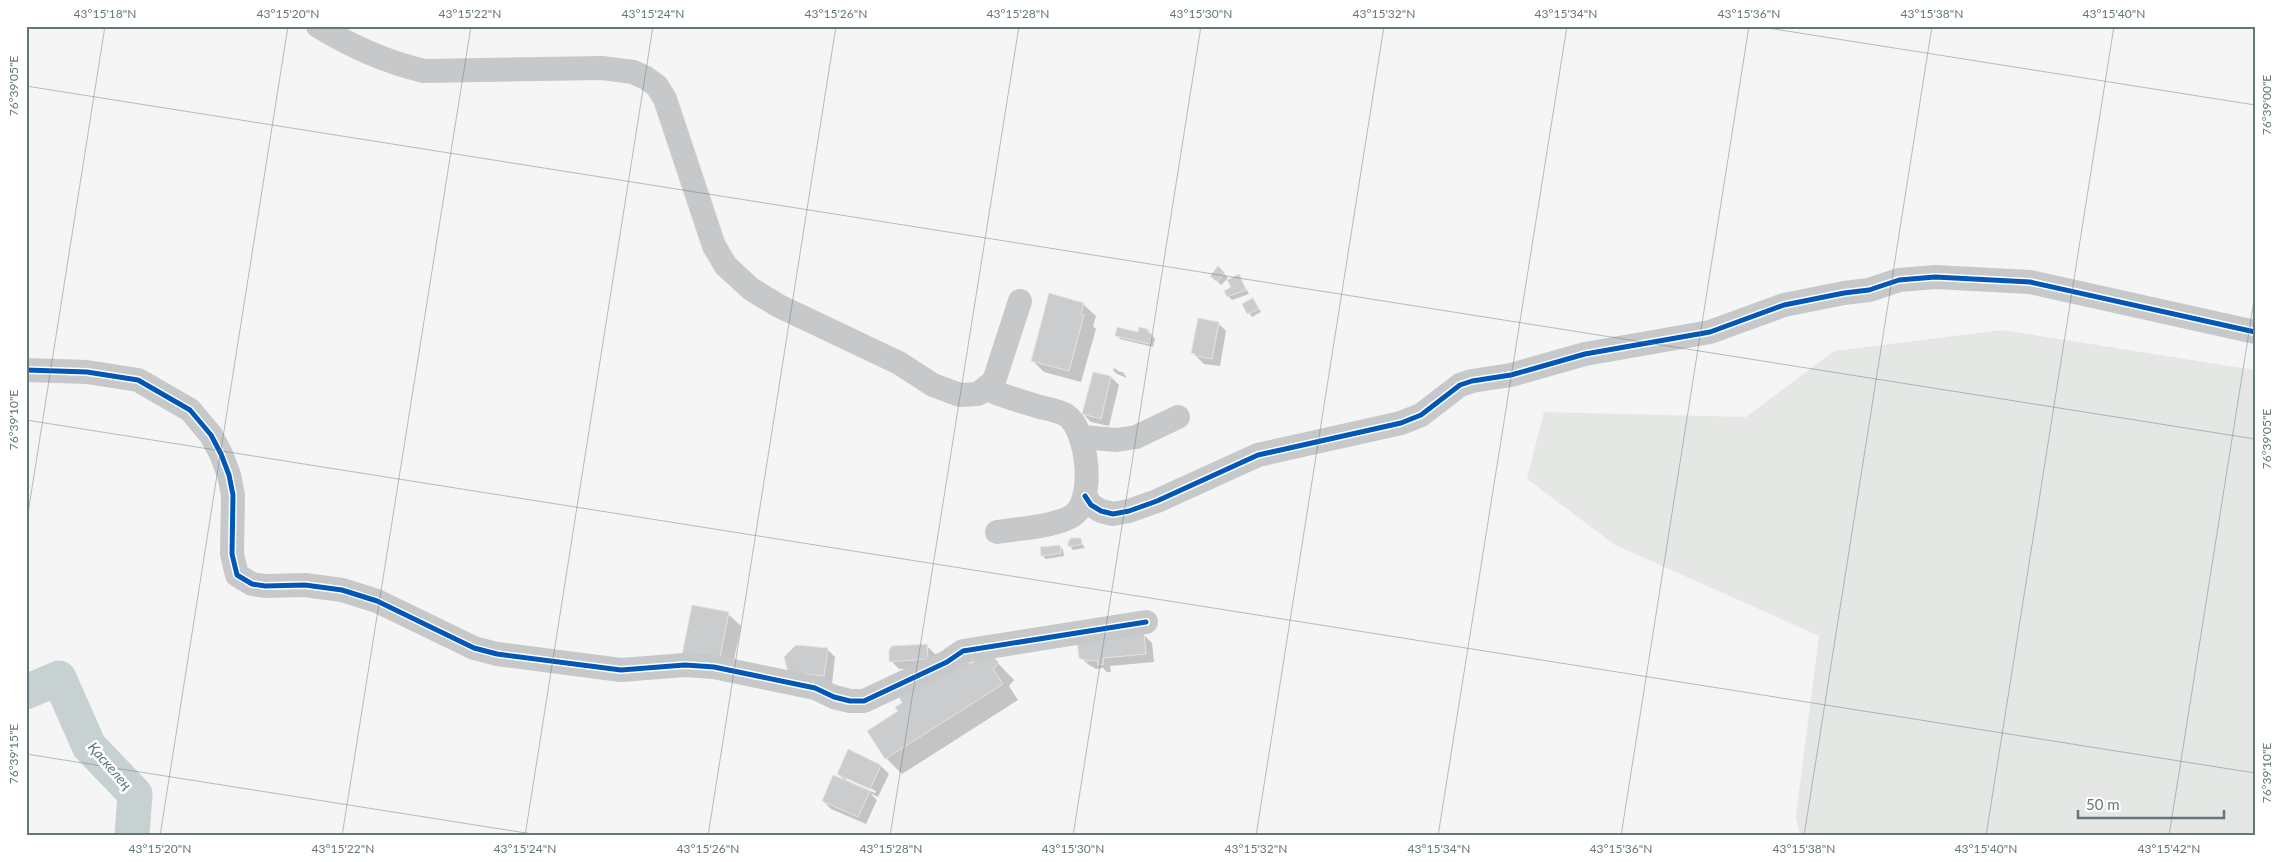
<svg xmlns="http://www.w3.org/2000/svg" width="2281" height="862" font-family="Lato,sans-serif">
<rect width="100%" height="100%" fill="#f5f5f5"/>
<path fill="#e4e7e3" d="M2002,330L2255,370V836H1800L1796,816L1819,636L1615,545L1527,479L1544,412L1746,417L1834,351Z"/>
<path fill="#0003" fill-rule="evenodd" d="M1218,268L1228,278L1221,285L1211,275Z
M1239,276L1249,294L1232,300L1228,296Z
M1253,299L1261,312L1252,317L1243,304Z
M1083,304L1096,316L1093,326L1096,329L1081,382L1044,372L1032,360Z
M1218,323L1226,331L1220,366L1204,364L1193,353Z
M1148,330L1155,339L1153,347L1120,339L1116,335L1138,334Z
M1114,368L1120,372H1123L1127,378L1117,374L1113,370Z
M1111,377L1119,385L1109,426L1091,422L1083,414Z
M1080,540L1085,548L1073,550L1070,546Z
M1060,546L1063,550L1064,556L1046,559L1042,555Z
M728,614L741,626L731,674L696,667Z
M1144,635L1152,643L1154,662L1110,666L1111,672H1107L1103,668L1096,669L1089,665L1080,657Z
M927,646L935,654V667L899,669L891,661Z
M827,649L835,657L832,684L797,680Z
M991,656L1014,680L1009,686L1018,700L902,774L886,758L869,732L900,712L965,657L972,664Z
M849,751L881,766L889,774L878,797L870,793L877,800L866,824L831,809L823,801L847,782L838,774ZM846,777L876,791L875,793L846,780Z"/>
<g fill="none" stroke-linecap="round" stroke-linejoin="round">
<path stroke="#c8d1d1" stroke-width="35" d="M26,692L59,678L89,746L135,794L132,836"/>
</g>
<path fill="#cbcccd" stroke="#e4e4e4" d="M1218,266L1225,273L1217,282L1210,276Z
M1239,274L1246,290L1227,297L1224,291L1231,287L1227,280Z
M1049,293L1084,303L1081,314L1084,315L1069,371L1031,361Z
M1253,298L1259,309L1247,314L1242,304Z
M1198,318L1219,322L1212,359L1195,356V354L1191,353Z
M1117,327L1138,332L1139,327L1148,329L1147,332L1152,334L1150,344L1115,336Z
M1093,372L1111,376L1101,419L1082,414Z
M1071,538H1081L1082,544L1068,547V542Z
M1060,545L1061,553L1041,556L1040,547Z
M692,605L729,612L719,662L682,655Z
M1144,633L1146,654L1103,658L1104,664L1098,665V660L1087,661L1079,658L1077,640Z
M927,644L928,659L889,662V650L892,646Z
M796,645L828,648L824,676L788,672L784,657Z
M966,656L970,664L983,656H993L999,663L993,669L1003,684L885,759L867,731L898,711L895,707L902,703L899,697Z
M848,749L881,765L870,789L837,774Z
M833,775L870,791L858,817L822,801Z"/>
<g fill="none" stroke-linecap="round" stroke-linejoin="round">
<path stroke="#c6c8c9" stroke-width="24" d="M318,26C352,47 386,62 424,71L602,68L633,72L646,78L657,86L665,99L714,246L726,266L751,289L779,306L899,363L933,385L960,395L978,394L994,381L1020,301
M26,370L87,372L138,380L190,410L211,435L221,454L229,475L233,495L232,554L237,575L252,584L265,586L305,585L342,590L377,601L474,648L497,654L621,670L685,665L714,667L815,688L834,697L850,701H864L947,662L963,651L1146,622
M986,389C1004,396 1022,402 1040,407C1048,409 1059,411 1066,415C1088,429 1096,502 1072,516C1054,527 1019,528 997,532
M1082,437L1117,440L1136,437L1178,417
M1085,496L1091,505L1101,511L1113,514L1129,511L1157,501L1258,455L1401,423L1421,415L1460,385L1472,381L1511,375L1585,354L1710,332L1784,305L1844,293L1869,290L1899,280L1935,277L2030,282L2255,332"/>
<defs>
<path id="cycleway" d="M26,370L87,372L138,380L190,410L211,435L221,454L229,475L233,495L232,554L237,575L252,584L265,586L305,585L342,590L377,601L474,648L497,654L621,670L685,665L714,667L815,688L834,697L850,701H864L947,662L963,651L1146,622
M1085,496L1091,505L1101,511L1113,514L1129,511L1157,501L1258,455L1401,423L1421,415L1460,385L1472,381L1511,375L1585,354L1710,332L1784,305L1844,293L1869,290L1899,280L1935,277L2030,282L2255,332"/>
</defs>
<use href="#cycleway" stroke="#fff" stroke-width="8"/>
<use href="#cycleway" stroke="#0057b8" stroke-width="5"/>
</g>
<path fill="none" stroke="#65767b" stroke-width="1" stroke-opacity="0.45" d="M1755,26L2255,105M26,86L2255,439M26,420L2255,773M26,526L105,26M26,754L545,836M160,836L288,26M342,836L471,26M525,836L653,26M708,836L836,26M890,836L1019,26M1073,836L1201,26M1256,836L1384,26M1438,836L1567,26M1621,836L1749,26M1804,836L1932,26M1986,836L2114,26M2169,836L2255,294"/>
<g text-anchor="middle" stroke-width="5" stroke-linejoin="round" paint-order="stroke">
<g font-size="14" font-style="italic" fill="#607576" stroke="#fff">
<text transform="translate(110 766) rotate(49)" y="5">Қаскелең</text>
</g>
</g>
<rect width="2281" height="862" fill="none" stroke="#ffffff" stroke-width="55"/>
<path d="M2078 810v8h146v-8" fill="none" stroke="#65767b" stroke-width="2.5"/>
<text x="2086" y="810" font-size="15" fill="#65767b" stroke="#ffffff" stroke-width="4" paint-order="stroke">50 m</text>
<rect x="28" y="28" width="2226" height="806" fill="none" stroke="#65767b" stroke-width="2"/>
<g font-size="12" text-anchor="middle" fill="#65767b">
<text x="105" y="18">43°15'18"N</text>
<text x="288" y="18">43°15'20"N</text>
<text x="470" y="18">43°15'22"N</text>
<text x="653" y="18">43°15'24"N</text>
<text x="836" y="18">43°15'26"N</text>
<text x="1018" y="18">43°15'28"N</text>
<text x="1201" y="18">43°15'30"N</text>
<text x="1384" y="18">43°15'32"N</text>
<text x="1566" y="18">43°15'34"N</text>
<text x="1749" y="18">43°15'36"N</text>
<text x="1932" y="18">43°15'38"N</text>
<text x="2114" y="18">43°15'40"N</text>
<text transform="translate(14 86) rotate(-90)" y="4">76°39'05"E</text>
<text transform="translate(2267 105) rotate(-90)" y="4">76°39'00"E</text>
<text transform="translate(14 420) rotate(-90)" y="4">76°39'10"E</text>
<text transform="translate(2267 439) rotate(-90)" y="4">76°39'05"E</text>
<text transform="translate(14 754) rotate(-90)" y="4">76°39'15"E</text>
<text transform="translate(2267 773) rotate(-90)" y="4">76°39'10"E</text>
<text x="160" y="853">43°15'20"N</text>
<text x="343" y="853">43°15'22"N</text>
<text x="525" y="853">43°15'24"N</text>
<text x="708" y="853">43°15'26"N</text>
<text x="891" y="853">43°15'28"N</text>
<text x="1073" y="853">43°15'30"N</text>
<text x="1256" y="853">43°15'32"N</text>
<text x="1439" y="853">43°15'34"N</text>
<text x="1621" y="853">43°15'36"N</text>
<text x="1804" y="853">43°15'38"N</text>
<text x="1986" y="853">43°15'40"N</text>
<text x="2169" y="853">43°15'42"N</text>
</g>
</svg>
